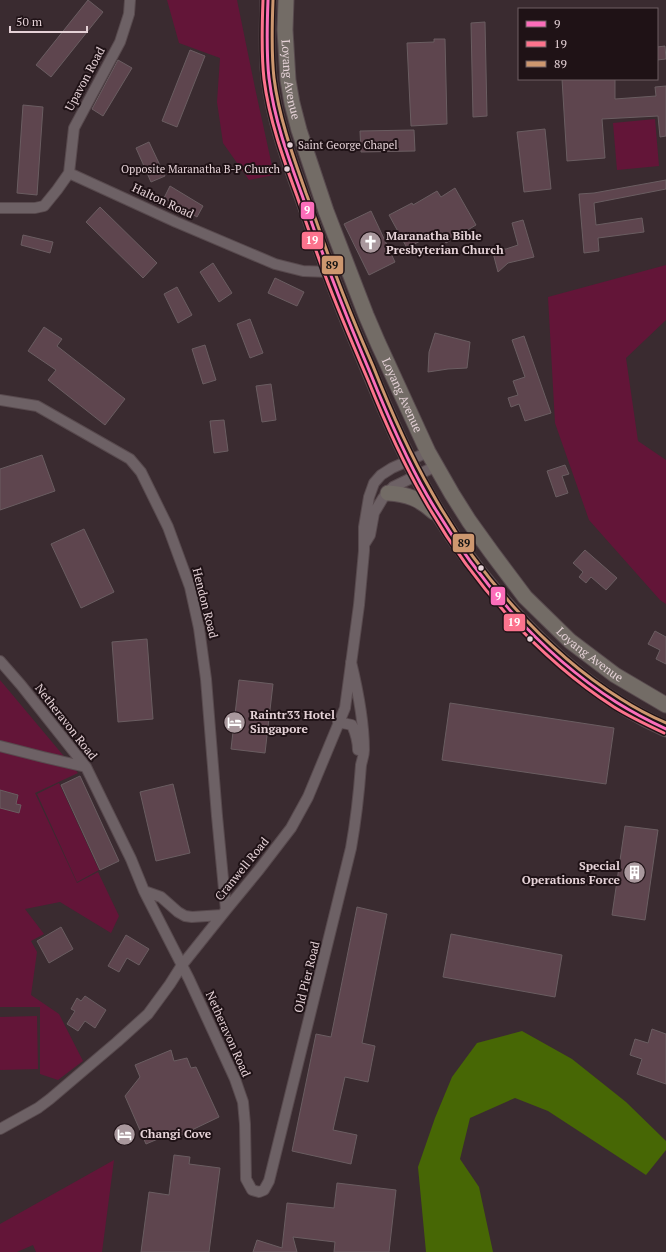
<svg xmlns="http://www.w3.org/2000/svg" width="666" height="1252" font-family="'PT Serif',serif">
<rect width="100%" height="100%" fill="#3a2b30"/>
<path fill="#631538" d="M167,0H237L255,88L274,175L249,180L223,143L217,102L220,58L179,43Z
M655,119L659,166L617,170L613,123Z
M666,265V320L626,358L638,441L666,460V604L660,600L589,520L555,423L548,297Z
M0,680L78,773L35,793L77,883L98,872L119,916L111,933L60,902L25,909L44,934L31,941L37,952L31,995L59,1014L83,1061L58,1080L40,1074V1007H0Z
M59,783L99,870L77,882L37,794Z
M37,1016L38,1069L0,1070V1017Z
M114,1160L102,1252H36L33,1245L17,1252H0V1224Z"/>
<path fill="#476705" d="M522,1031L572,1059L626,1102L666,1141V1150L646,1175L548,1111L515,1098L470,1118L460,1159L479,1187L493,1252H426L418,1167L435,1118L452,1077L477,1043Z"/>
<path fill="#5e454e" stroke="#6a5d61" d="M88,0L103,12L51,77L36,65Z
M485,22L487,116L473,117L471,23Z
M434,39H445L447,124L411,126L407,43L434,42Z
M665,46L666,59L657,60V47Z
M190,50L205,56L177,127L162,121Z
M118,60L132,68L103,116L92,109Z
M562,79H615V99L656,96L655,87L666,86V136L660,137L658,116L602,119L605,158L567,161Z
M23,105L43,107L37,195L17,193Z
M545,129L551,189L524,192L517,132Z
M414,130L415,151L361,152L360,131Z
M149,142L165,176L151,182L136,148Z
M666,180V189L594,203L596,225L642,218L644,232L598,238L599,251L584,253L579,194L594,193Z
M170,186L203,206L197,217L164,198Z
M455,188L476,225L446,243L439,231L407,248L389,215L412,203L413,205L437,191L441,197Z
M100,207L157,263L143,278L86,222Z
M371,211L395,262L369,275L344,224Z
M523,220L534,257L508,263L498,272L492,249H506L518,245L512,223Z
M23,235L53,242L50,253L21,245Z
M213,263L232,293L219,302L200,272Z
M275,278L304,292L297,306L268,293Z
M177,287L192,315L178,323L164,294Z
M250,319L263,353L250,358L237,324Z
M44,327L62,339L57,346L125,399L105,425L48,380L56,370L28,351Z
M435,333L470,342L467,368L448,369L428,372L429,352Z
M524,336L551,413L525,421L519,404L511,407L508,398L518,395L513,381L525,377L512,340Z
M205,345L216,380L203,384L192,349Z
M271,384L276,420L262,422L256,386Z
M224,420L228,451L214,453L210,421Z
M42,455L55,491L0,510V469Z
M565,465L569,474L562,476L568,493L556,497L547,471Z
M84,529L114,592L81,608L51,544Z
M585,550L617,578L606,590L591,577L586,583L579,577L583,572L573,563Z
M655,631L666,637V664L656,659L660,650L648,644Z
M147,639L153,719L118,722L112,642Z
M239,680L273,684L265,753L231,749Z
M450,703L614,728L606,784L442,760Z
M80,776L119,861L100,870L61,785Z
M173,784L190,853L156,861L140,792Z
M0,790L18,795L16,804L21,805L19,813L0,808Z
M625,826L658,830L645,920L612,915Z
M357,907L387,914L362,1043L375,1046L368,1082L345,1077L333,1130L357,1135L351,1164L292,1151L316,1034L331,1037Z
M61,927L73,949L49,963L37,941Z
M451,934L562,955L555,997L443,977Z
M126,935L149,949L139,965L127,958L119,972L108,966Z
M85,996L106,1010L95,1028L85,1021L78,1031L67,1024L75,1011L71,1009L77,998L81,1001Z
M652,1029L666,1034V1084L637,1074L642,1059L630,1055L635,1039L648,1043Z
M171,1050L174,1061L187,1058L191,1068L196,1067L219,1117L173,1139L172,1133L146,1144L125,1096L140,1077L135,1065Z
M174,1155L190,1157L189,1164L220,1168L209,1252H141L149,1192L169,1195Z
M337,1183L396,1190L389,1252H334L335,1242L293,1237L297,1252H253L257,1240L282,1248L287,1203L334,1208Z"/>
<g fill="none" stroke-linecap="round" stroke-linejoin="round">
<defs>
<path id="minor" d="M69,173L176,222L275,264L303,271L329,272
M0,208H35L44,206L57,190L69,173L74,128L120,42L129,14L130,0
M0,400L37,406L130,459L141,472L168,527L190,587L199,628L206,679L217,816L226,910
M365,543L370,535L374,513L383,498L393,487L436,466
M0,661L21,685L86,767L131,859L144,891L189,979L235,1079L243,1102L245,1124L246,1179L252,1190L259,1192L264,1190L269,1181L351,848C356,820 359,793 361,765C362,760 364,756 364,750C364,720 358,691 351,662
M338,722L352,725C356,734 358,741 358,750
M0,746L43,757L86,767
M144,891L161,897L178,912L185,916L192,917L222,915
M0,1129L38,1108L50,1099L117,1042L148,1014L170,984L182,965L226,910L258,871L291,828L308,797L345,708L359,605L364,551V527L369,497L374,483L381,475L392,468L428,452"/>
<g id="primary">
<path d="M268,0C267,26 266,52 269,78C274,120 289,160 303,199C318,242 333,284 350,325C378,391 403,458 441,518C457,544 475,568 495,592C542,648 598,699 666,729"/>
<path id="s1" d="M286,0L285,30L288,80L292,103L299,130L326,211L366,315L378,343L428,452L452,494L469,521L492,553L525,597L570,641L615,675L666,705"/>
<path d="M388,493C407,494 420,499 434,512"/>
</g>
</defs>
<use href="#minor" stroke="#584a4e" stroke-width="12"/>
<use href="#primary" stroke="#584a4e" stroke-width="17"/>
<use href="#minor" stroke="#6d6165" stroke-width="10"/>
<use href="#primary" stroke="#736c66" stroke-width="15"/>
<defs>
<path id="bus-1" d="M268,0C267,26 266,52 269,78C274,119 288,157 302,195C311,221 320,247 330,273C342,305 355,337 369,370C386,412 404,455 427,495C474,576 538,652 616,702C632,712 649,721 666,729"/>
<path id="bus-2" d="M263,0C262,26 261,53 264,79C269,119 283,158 297,196C306,222 315,249 325,275C338,310 353,345 368,380C384,420 402,461 424,499C470,580 535,656 614,707C630,717 647,725 664,733"/>
<path id="bus-3" d="M273,0C272,26 271,52 274,78C279,118 293,156 306,193C316,219 324,245 334,270C346,303 359,334 373,366C390,409 408,451 431,491C474,569 544,651 621,699C635,708 650,716 666,723"/>
</defs>
<use href="#bus-1" stroke="#1f1216" stroke-width="6"/>
<use href="#bus-2" stroke="#1f1216" stroke-width="6"/>
<use href="#bus-3" stroke="#1f1216" stroke-width="6"/>
<use href="#bus-1" stroke="#fb6dba" stroke-width="3"/>
<use href="#bus-2" stroke="#fc738d" stroke-width="3"/>
<use href="#bus-3" stroke="#cd976f" stroke-width="3"/>
</g>
<defs>
<symbol id="church-disc" viewBox="-11 -11 22 22"><circle r="9.5" fill="#a9989d" stroke="#1f1216"/><path d="M-1.2-6h2.4v3.5h3.3v2.4h-3.3V6h-2.4V-.1h-3.3v-2.4h3.3Z" fill="#fff"/></symbol>
<symbol id="hotel-disc" viewBox="-11 -11 22 22"><circle r="9.5" fill="#a9989d" stroke="#1f1216"/><path d="M-6-4.5h1.5V1H6V5H4.5V3h-9V5H-6ZM-4 0a1.8 1.8 0 1 1 3.6 0ZM.5 0V-2.5h3Q6-2.5 6 0Z" fill="#fff"/></symbol>
<symbol id="building-disc" viewBox="-11 -11 22 22"><circle r="9.5" fill="#a9989d" stroke="#1f1216"/><path d="M-4-6H4V6H1V3H-1V6H-4ZM-2.5-4.3h1.7v1.8h-1.7ZM.8-4.3h1.7v1.8H.8ZM-2.5-1h1.7V.8h-1.7ZM.8-1h1.7V.8H.8Z" fill="#fff"/></symbol>
</defs>
<g fill-rule="evenodd">
<use href="#church-disc" x="358" y="230" width="25" height="25"/>
<use href="#hotel-disc" x="222" y="710" width="25" height="25"/>
<use href="#building-disc" x="622" y="860" width="25" height="25"/>
<use href="#hotel-disc" x="112" y="1122" width="25" height="25"/>
</g>
<g fill="#e5d2d7" stroke="#1f1216" stroke-width="1.5">
<circle cx="290" cy="145" r="3.5"/>
<circle cx="287" cy="169" r="3.5"/>
<circle cx="481" cy="568" r="3.5"/>
<circle cx="530" cy="639" r="3.5"/>
</g>
<g text-anchor="middle" stroke-width="4" stroke-linejoin="round" paint-order="stroke">
<g font-size="11" fill="#e5d2d7" stroke="#1f1216" text-anchor="start">
<text x="298" y="149">Saint George Chapel</text>
<text x="280" y="173" text-anchor="end">Opposite Maranatha B-P Church</text>
</g>
<g font-size="12" fill="#e5d2d7" stroke="#1f1216">
<text transform="translate(85 79) rotate(-62)" y="4">Upavon Road</text>
<text dy="4" stroke="none"><textPath href="#s1" startOffset="80">Loyang Avenue</textPath></text>
<text transform="translate(163 201) rotate(25)" y="4">Halton Road</text>
<text dy="4" stroke="none"><textPath href="#s1" startOffset="416">Loyang Avenue</textPath></text>
<text transform="translate(205 603) rotate(76)" y="4">Hendon Road</text>
<text dy="4" stroke="none"><textPath href="#s1" startOffset="740">Loyang Avenue</textPath></text>
<text transform="translate(66 722) rotate(52)" y="4">Netheravon Road</text>
<text transform="translate(242 869) rotate(-51)" y="4">Cranwell Road</text>
<text transform="translate(307 977) rotate(-76)" y="4">Old Pier Road</text>
<text transform="translate(228 1034) rotate(66)" y="4">Netheravon Road</text>
</g>
<g font-size="12" font-weight="bold" fill="#e5d2d7" stroke="#1f1216" text-anchor="start">
<text x="386" y="240">Maranatha Bible<tspan x="386" dy="14">Presbyterian Church</tspan></text>
<text x="250" y="719">Raintr33 Hotel<tspan x="250" dy="14">Singapore</tspan></text>
<text x="620" y="870" text-anchor="end">Special<tspan x="620" dy="14">Operations Force</tspan></text>
<text x="140" y="1138">Changi Cove</text>
</g>
</g>
<g stroke="#1f1216" stroke-width="1.5">
<rect x="300" y="201" width="15" height="19" rx="4" fill="#fb6dba"/>
<rect x="301" y="231" width="23" height="19" rx="4" fill="#fc738d"/>
<rect x="321" y="255" width="23" height="20" rx="4" fill="#cd976f"/>
<rect x="452" y="533" width="23" height="20" rx="4" fill="#cd976f"/>
<rect x="490" y="586" width="16" height="20" rx="4" fill="#fb6dba"/>
<rect x="503" y="613" width="23" height="19" rx="4" fill="#fc738d"/>
</g>
<g font-size="11" text-anchor="middle" font-weight="bold" fill="#fff">
<text x="307" y="214">9</text>
<text x="312" y="244">19</text>
<text x="498" y="600">9</text>
<text x="514" y="626">19</text>
</g>
<g font-size="11" text-anchor="middle" font-weight="bold" fill="#111">
<text x="332" y="269">89</text>
<text x="464" y="547">89</text>
</g>
<rect x="518" y="8" width="140" height="72" fill="#1f1216" stroke="#6e5f63"/>
<rect x="526" y="21" width="20" height="6" fill="#fb6dba" stroke="#6e5f63"/>
<text x="554" y="28" font-size="12" fill="#e5d2d7">9</text>
<rect x="526" y="41" width="20" height="6" fill="#fc738d" stroke="#6e5f63"/>
<text x="554" y="48" font-size="12" fill="#e5d2d7">19</text>
<rect x="526" y="61" width="20" height="6" fill="#cd976f" stroke="#6e5f63"/>
<text x="554" y="68" font-size="12" fill="#e5d2d7">89</text>
<path d="M10 26v6h77v-6" fill="none" stroke="#e5d2d7" stroke-width="2"/>
<text x="16" y="26" font-size="12" fill="#e5d2d7" stroke="#1f1216" stroke-width="3" paint-order="stroke">50 m</text>
</svg>
